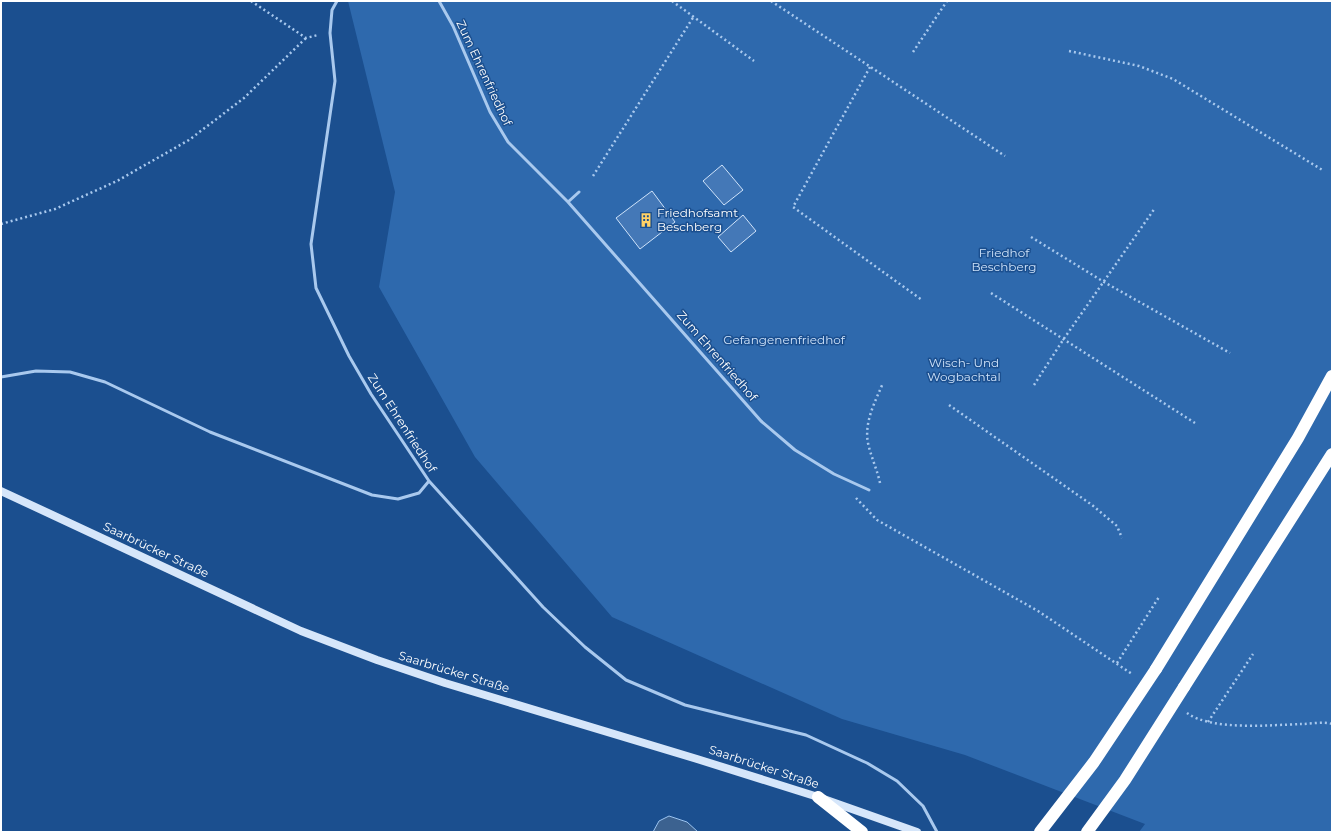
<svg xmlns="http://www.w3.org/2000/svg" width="1333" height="833" font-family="Montserrat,sans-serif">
<rect width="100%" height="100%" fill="#1b4f8f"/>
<path fill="#2e69ad" d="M348,1H1332V832H1139L1145,824L965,755L842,719L612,617L475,457L379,287L395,192Z"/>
<path fill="#3c6290" stroke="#9cc4f0" d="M669,816L687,822L698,832H653L659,821Z"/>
<path fill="#4478b7" stroke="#cfe3fa" d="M722,165L743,190L724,205L703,181Z
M652,191L675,222L640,249L616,218Z
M743,215L756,231L731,252L718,237Z"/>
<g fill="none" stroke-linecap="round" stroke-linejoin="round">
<path stroke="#a9c9ee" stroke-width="2.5" stroke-dasharray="2 3" stroke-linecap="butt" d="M251,1L306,38L318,35
M672,1L754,61
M771,1L1005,156
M1069,51L1139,66L1173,79L1324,171
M913,52L947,1
M870,67L793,207L922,300
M593,176L694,16
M1,224L55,209L117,181L189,140L244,98L306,38
M1031,237L1104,282L1230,353
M991,293L1195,423
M1034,385L1063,340L1155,208
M949,405L1092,505L1117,526L1122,538
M880,483C877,469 871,457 868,443C864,422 875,402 883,383
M856,498L877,520L1038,611L1132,674
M1117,663L1159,597
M1187,713C1212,731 1271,725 1301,724C1311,724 1323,721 1332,724
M1208,722L1253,654"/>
<path stroke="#a9c9ee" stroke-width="3" d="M439,1L453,26L490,112L508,142L568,202L761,421L795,450L834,474L869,490
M568,202L579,192
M1,377L36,371L70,372L105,382L210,432L372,495L398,499L419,493L429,481L371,394L349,356L316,288L311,244L335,81L330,33L332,10L337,1
M429,481L543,607L585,647L626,680L685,705L806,735L867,763L897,781L923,806L937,832"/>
<path stroke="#d6e6fa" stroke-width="8" d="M1,491L301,631L377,660L445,683L697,759L818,797L917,832"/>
<path stroke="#fff" stroke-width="12" d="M1156,669L1298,438L1332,376
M1184,687L1332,454
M818,797L862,832"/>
<path stroke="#fff" stroke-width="12" d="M1040,832L1094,762L1156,669
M1087,832L1125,780L1184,687"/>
</g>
<defs>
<symbol id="building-bare" viewBox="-9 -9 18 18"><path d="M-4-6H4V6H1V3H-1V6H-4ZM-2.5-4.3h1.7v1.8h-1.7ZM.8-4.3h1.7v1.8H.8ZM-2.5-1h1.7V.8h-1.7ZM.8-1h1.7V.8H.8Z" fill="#ffd166" stroke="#1b4f8f" stroke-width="2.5" paint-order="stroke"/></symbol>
</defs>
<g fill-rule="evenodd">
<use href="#building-bare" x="636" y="210" width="20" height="20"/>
</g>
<g text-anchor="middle" stroke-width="3" stroke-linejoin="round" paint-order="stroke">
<g font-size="12" fill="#fff" stroke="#1b4f8f">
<text transform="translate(484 73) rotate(65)" y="4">Zum Ehrenfriedhof</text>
<text transform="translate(717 356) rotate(49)" y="4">Zum Ehrenfriedhof</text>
<text transform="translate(402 423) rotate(57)" y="4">Zum Ehrenfriedhof</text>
<text transform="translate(156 550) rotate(25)" y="4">Saarbrücker Straße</text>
<text transform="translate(454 672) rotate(17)" y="4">Saarbrücker Straße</text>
<text transform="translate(764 767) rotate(18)" y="4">Saarbrücker Straße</text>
</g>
<g font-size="12" fill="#fff" stroke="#1b4f8f" text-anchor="start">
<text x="657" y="217">Friedhofsamt<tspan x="657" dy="14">Beschberg</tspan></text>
</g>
<g font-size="12" fill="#cfe3fa" stroke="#1b4f8f">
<text x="1004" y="257">Friedhof<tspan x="1004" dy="14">Beschberg</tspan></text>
<text x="784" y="344">Gefangenenfriedhof</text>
<text x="964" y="367">Wisch- Und<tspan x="964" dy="14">Wogbachtal</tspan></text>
</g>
</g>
<rect width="1333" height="833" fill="none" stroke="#ffffff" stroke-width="4"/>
</svg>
